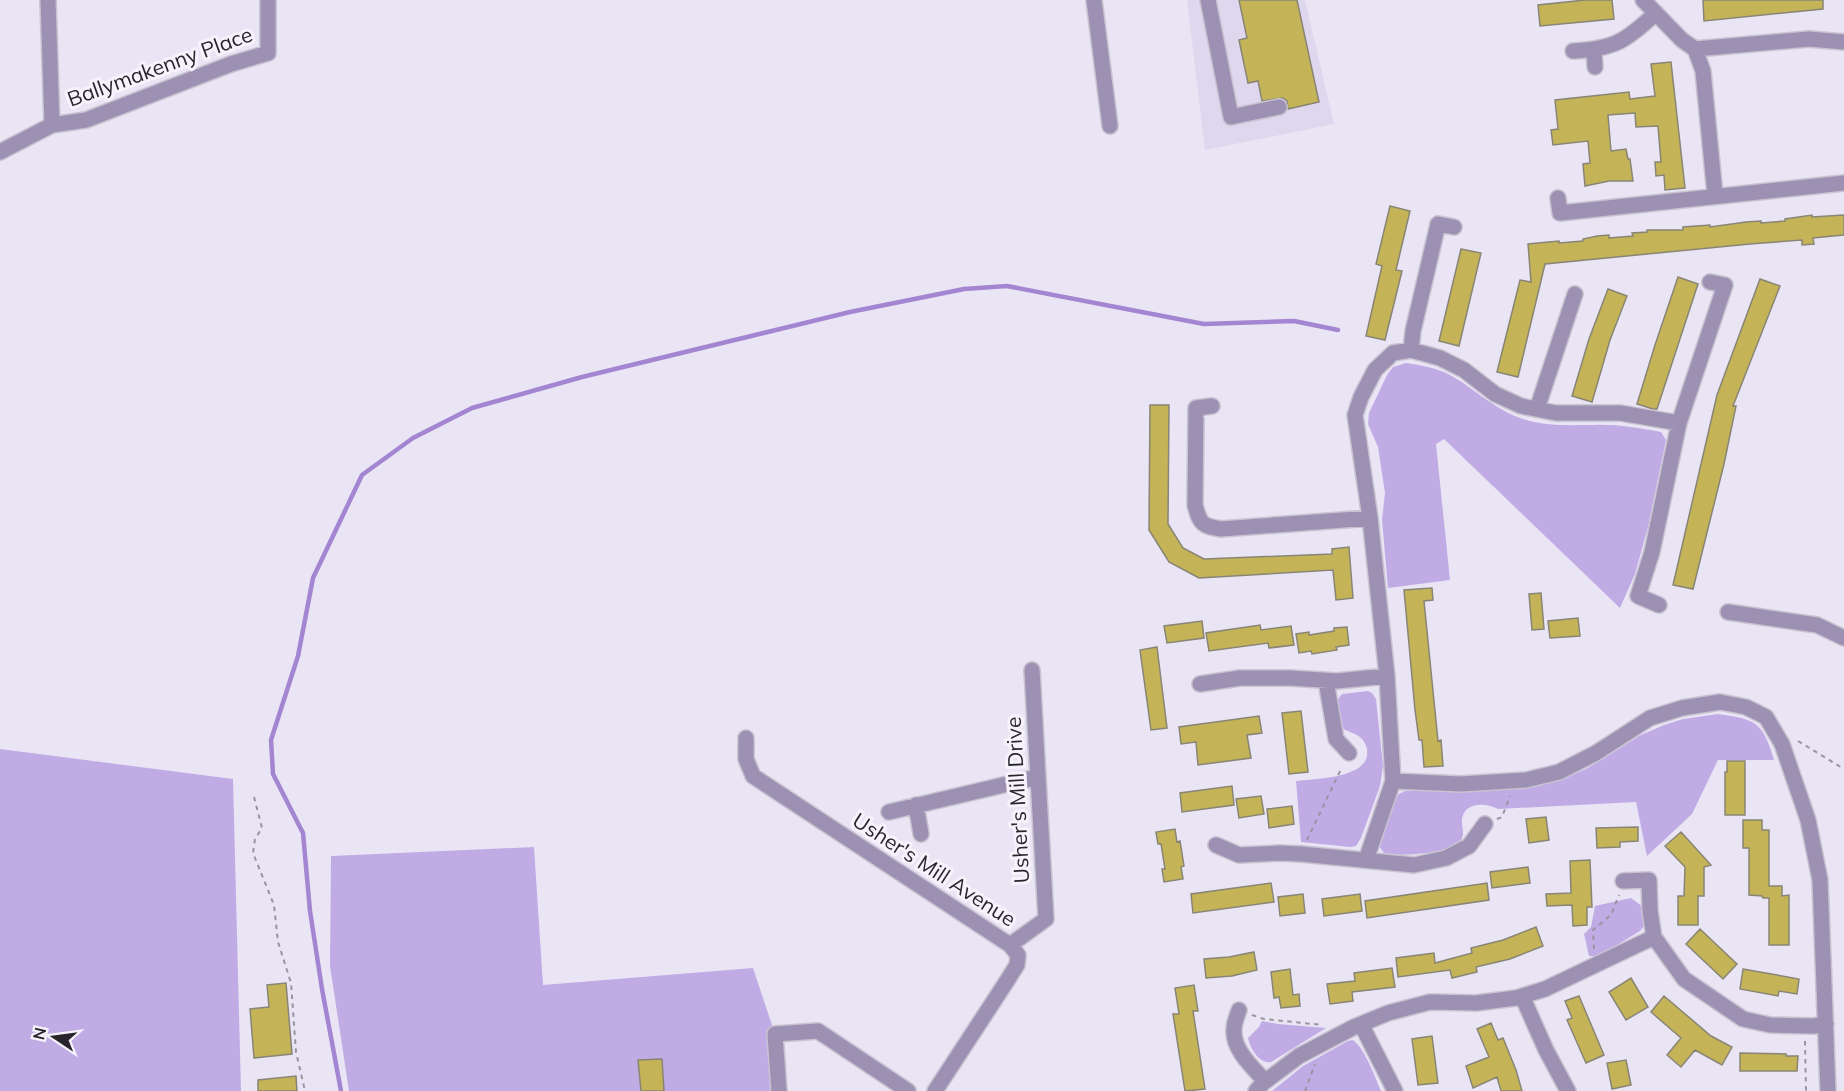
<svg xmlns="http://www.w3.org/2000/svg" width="1844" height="1091" font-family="Mulish,sans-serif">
<rect width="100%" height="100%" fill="#eae5f5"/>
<path fill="#dfd7ee" d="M1187,0H1305L1334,124L1205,150Z"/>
<path fill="#c0abe5" d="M1406,363C1419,365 1433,367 1446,373C1472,386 1492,408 1520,418C1545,427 1567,425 1593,425C1616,424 1638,428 1661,432L1666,440L1648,527L1635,574L1620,608L1444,439L1436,444L1450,580L1388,588L1382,520L1385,493L1378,447L1368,424L1369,413L1387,375L1393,367Z
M1368,691L1372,693L1376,699L1383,766L1380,786L1361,838L1356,846L1350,847L1301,842L1296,781C1314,779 1365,778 1367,755C1368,749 1366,743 1361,738C1356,733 1346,731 1340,727L1335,703L1342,694Z
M1718,714C1757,719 1763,723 1774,760H1718L1692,814L1647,856L1636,802L1498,809C1485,802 1462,802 1462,822C1462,829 1465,833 1461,840C1450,854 1400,857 1384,853L1379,846V839L1393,800L1399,794L1405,791L1531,787L1567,777L1586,769L1641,735L1664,725L1683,719Z
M0,749L233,779L241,1091H0Z
M534,847L543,985L753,968L775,1034L779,1091H349L330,966L331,856Z
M1631,898L1643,907L1644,926L1640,931L1599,956H1589L1584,934L1591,927L1595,906Z
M1262,1021L1278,1024L1326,1028L1271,1062C1259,1064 1250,1048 1248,1038L1259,1027Z
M1353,1040C1365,1049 1375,1077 1381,1091H1272L1303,1066L1348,1041Z"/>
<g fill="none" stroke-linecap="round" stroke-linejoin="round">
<path stroke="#a385d1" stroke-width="4.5" d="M341,1091L322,989L310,911L303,833L273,774L271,740L298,656L313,578L362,475L413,438L472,408L582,377L850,312L964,289L1007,286L1204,324L1294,321L1338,330"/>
</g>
<path fill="#c4b357" stroke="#888576" stroke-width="1.5" d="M1239,0H1297L1319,102L1288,109L1287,101L1283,98L1262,101L1258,81L1248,83L1239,40L1247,38Z
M1585,0H1612L1614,19L1540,26L1538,5Z
M1703,0H1823V9L1704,21Z
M1671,62L1685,188L1665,190L1664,175L1656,176L1655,162H1661L1658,126L1636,127L1635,113L1608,115L1611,151L1626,149L1628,159H1630L1633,181H1609L1585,186L1583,164L1590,163L1588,141L1553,145L1551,130L1558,129L1555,100L1629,92L1630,99L1655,96L1651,64Z
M1390,206L1410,211L1396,270L1402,271L1385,340L1366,336L1382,266L1376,264Z
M1812,215V217L1844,215V235L1813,238L1814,244L1802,245V240L1750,244L1545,264L1518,377L1497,372L1520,280L1531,282L1528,244L1559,241V243L1583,241V239L1597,236L1609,235V238L1633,236L1632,233L1647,232V230H1683V227L1710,225V227L1746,222L1761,221V223L1785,221V219Z
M1461,249L1481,253L1459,346L1439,341Z
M1678,277L1698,284L1657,409H1653L1637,404L1655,345Z
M1760,279L1780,286L1733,406H1736L1724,464L1693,589L1673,585L1717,395Z
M1608,289L1627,296L1610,340L1592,402L1572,396L1589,339Z
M1150,405H1169L1168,524L1183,548L1204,559L1332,554V549L1349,547L1353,598L1336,600L1333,570L1199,578L1169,562L1149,530Z
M1432,588L1433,600L1424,601L1438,741L1441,740L1443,766L1424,767L1422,740H1419L1415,710L1404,590Z
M1541,593L1544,629L1532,630L1529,594Z
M1578,618L1580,636L1550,638L1548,621Z
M1202,621L1204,638L1167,643L1164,626Z
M1260,625L1261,630L1291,626L1294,645L1269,648L1268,643L1209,651L1206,633Z
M1347,627L1349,645L1336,647L1337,650L1312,654L1311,651L1299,653L1296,634L1309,632V635L1334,631V628Z
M1157,647L1167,728L1151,730L1140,650Z
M1301,711L1308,772L1289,774L1282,713Z
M1259,716L1262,733L1247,735L1251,758L1198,765L1196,742L1181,744L1179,727Z
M1727,761H1745V815H1725V772H1727Z
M1232,786L1234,805L1182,812L1180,793Z
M1261,796L1264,814L1239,818L1236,799Z
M1292,806L1294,824L1269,828L1267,809Z
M1546,817L1549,840L1529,843L1526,819Z
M1743,820H1762V830H1769V886H1782V896L1789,895V945H1769V898H1763L1762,896L1749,895V848H1743Z
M1638,827V841L1620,842V847L1597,848L1596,828Z
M1175,829L1177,842L1180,841L1184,866L1181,867L1183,879L1164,882L1162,869H1165L1161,844H1158L1156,832Z
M1681,832L1711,865L1704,867V896H1698V925H1678V896H1684L1685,867L1665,846Z
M1590,860L1592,907H1587V925L1573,926L1572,905L1547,906L1546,894L1571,893L1570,861Z
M1528,867L1530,883L1492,888L1490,872Z
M1271,883L1274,902L1193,913L1191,894Z
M1487,883L1489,900L1367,918L1365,901Z
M1303,894L1305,913L1280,916L1278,897Z
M1360,894L1362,911L1324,916L1322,899Z
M1536,927L1543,946L1510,959L1476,967L1477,972L1452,978L1450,970L1398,977L1396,958L1434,953L1435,963L1472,953L1471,948L1503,940Z
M1700,929L1737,964L1723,979L1686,944Z
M1254,952L1257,970L1232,976L1206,978L1204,959L1229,957Z
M1392,968L1395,987L1352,992L1353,1001L1330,1004L1327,984L1355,981L1354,973Z
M1290,969L1293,995L1299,994L1300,1006L1281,1008L1279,997L1274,998L1271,972Z
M1743,969L1799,979L1797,994L1779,991L1778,996L1740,989Z
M1631,978L1648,1007L1626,1020L1609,992Z
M286,983L292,1054L254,1058L250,1009L269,1007L267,985Z
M1194,985L1198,1011H1193L1205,1089L1185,1091L1173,1014H1179L1175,988Z
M1579,996L1604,1055L1586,1063L1567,1020L1572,1018L1565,1001Z
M1664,996L1711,1036L1732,1047L1722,1065L1695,1050L1681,1067L1667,1055L1681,1038L1651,1012Z
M1491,1023L1498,1040L1503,1038L1516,1070L1522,1091H1501L1497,1077L1473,1088L1466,1066L1489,1057L1477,1029Z
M1432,1036L1438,1083L1418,1085L1412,1039Z
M1740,1053L1786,1054V1056H1798L1797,1071H1740Z
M662,1059L664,1091H641L638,1060Z
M1626,1060L1631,1085L1612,1089L1607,1063Z
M296,1076L297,1091H258V1080Z"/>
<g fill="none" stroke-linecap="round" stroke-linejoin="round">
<defs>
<path id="minor" d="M1094,0L1110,126
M1208,0L1231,117L1279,107
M1643,0L1682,40L1695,49L1809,39L1844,42
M1695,49L1703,71L1715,195
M1594,50L1595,67
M1573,51C1614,49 1626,41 1656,13
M52,125L86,120L231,64L268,53V0
M0,152L52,125L48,0
M1558,198L1560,213L1844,183
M1411,350L1413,331L1438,224L1454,227
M1212,406L1196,408L1195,505C1200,524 1202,526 1221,529L1370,518
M1537,409L1575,294
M1659,605L1638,596L1652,552L1679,423L1725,285L1710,282
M1728,612L1817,625L1844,638
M1326,681L1336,739L1349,753
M1200,684L1240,678H1290L1337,681L1387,676
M746,738V759L753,776L1010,945L1018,955L1017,965L1003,987L935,1091
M1393,781L1461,784L1526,780L1559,772L1596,753L1650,718L1682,708L1720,702L1746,707L1766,717L1782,744L1808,820L1820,880L1828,1091
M916,805L921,834
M889,812L1037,777
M1216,845L1239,855L1280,853L1301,854L1414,865L1446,858L1469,846L1485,824
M1366,860L1393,781L1387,676L1370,518L1355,415L1361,397L1375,370L1393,353L1411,350L1440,358L1464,370L1495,394L1521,406L1556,413H1620L1679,423
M1623,881L1649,880L1650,911L1654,937L1684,979L1743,1019L1770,1025L1813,1026L1826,1024
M1010,945L1046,919L1032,670
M1522,996L1546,1050L1568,1091
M1239,1010C1237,1016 1234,1023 1234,1029C1232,1049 1253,1068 1265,1081
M1361,1024L1395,1091
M779,1091L775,1034L818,1031L908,1091
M1256,1091L1263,1083L1299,1056L1354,1027L1388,1013L1430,1002L1476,1003L1516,998L1545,989L1654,937"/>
</defs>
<use href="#minor" stroke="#c7c3d1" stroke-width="18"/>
<path stroke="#9894a0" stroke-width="2" stroke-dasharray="4.5 4.5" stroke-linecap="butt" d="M1798,741L1844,769
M254,797L262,828L255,839L253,853L274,905L278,942L291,983L296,1052L305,1091
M1497,819L1502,817L1510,796
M1307,840L1342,767
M1594,949L1593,930L1611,915L1619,895
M1252,1015L1264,1019L1323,1025
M1805,1041L1806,1091
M1305,1091L1315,1064"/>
<use href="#minor" stroke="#9d91b3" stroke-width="15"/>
</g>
<g text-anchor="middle" stroke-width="6" stroke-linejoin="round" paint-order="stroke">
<g font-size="21" fill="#28262c" stroke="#f7f3fd">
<text transform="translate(160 67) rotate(-20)" y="7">Ballymakenny Place</text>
<text transform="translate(1018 800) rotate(-93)" y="7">Usher's Mill Drive</text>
<text transform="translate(934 870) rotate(33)" y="7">Usher's Mill Avenue</text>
</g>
</g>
<g transform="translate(54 1037) rotate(283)" stroke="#f7f3fd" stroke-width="4.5" paint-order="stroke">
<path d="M0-4.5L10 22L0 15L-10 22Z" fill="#28262c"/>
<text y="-9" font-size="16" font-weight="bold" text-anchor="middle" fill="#28262c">N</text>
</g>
</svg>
